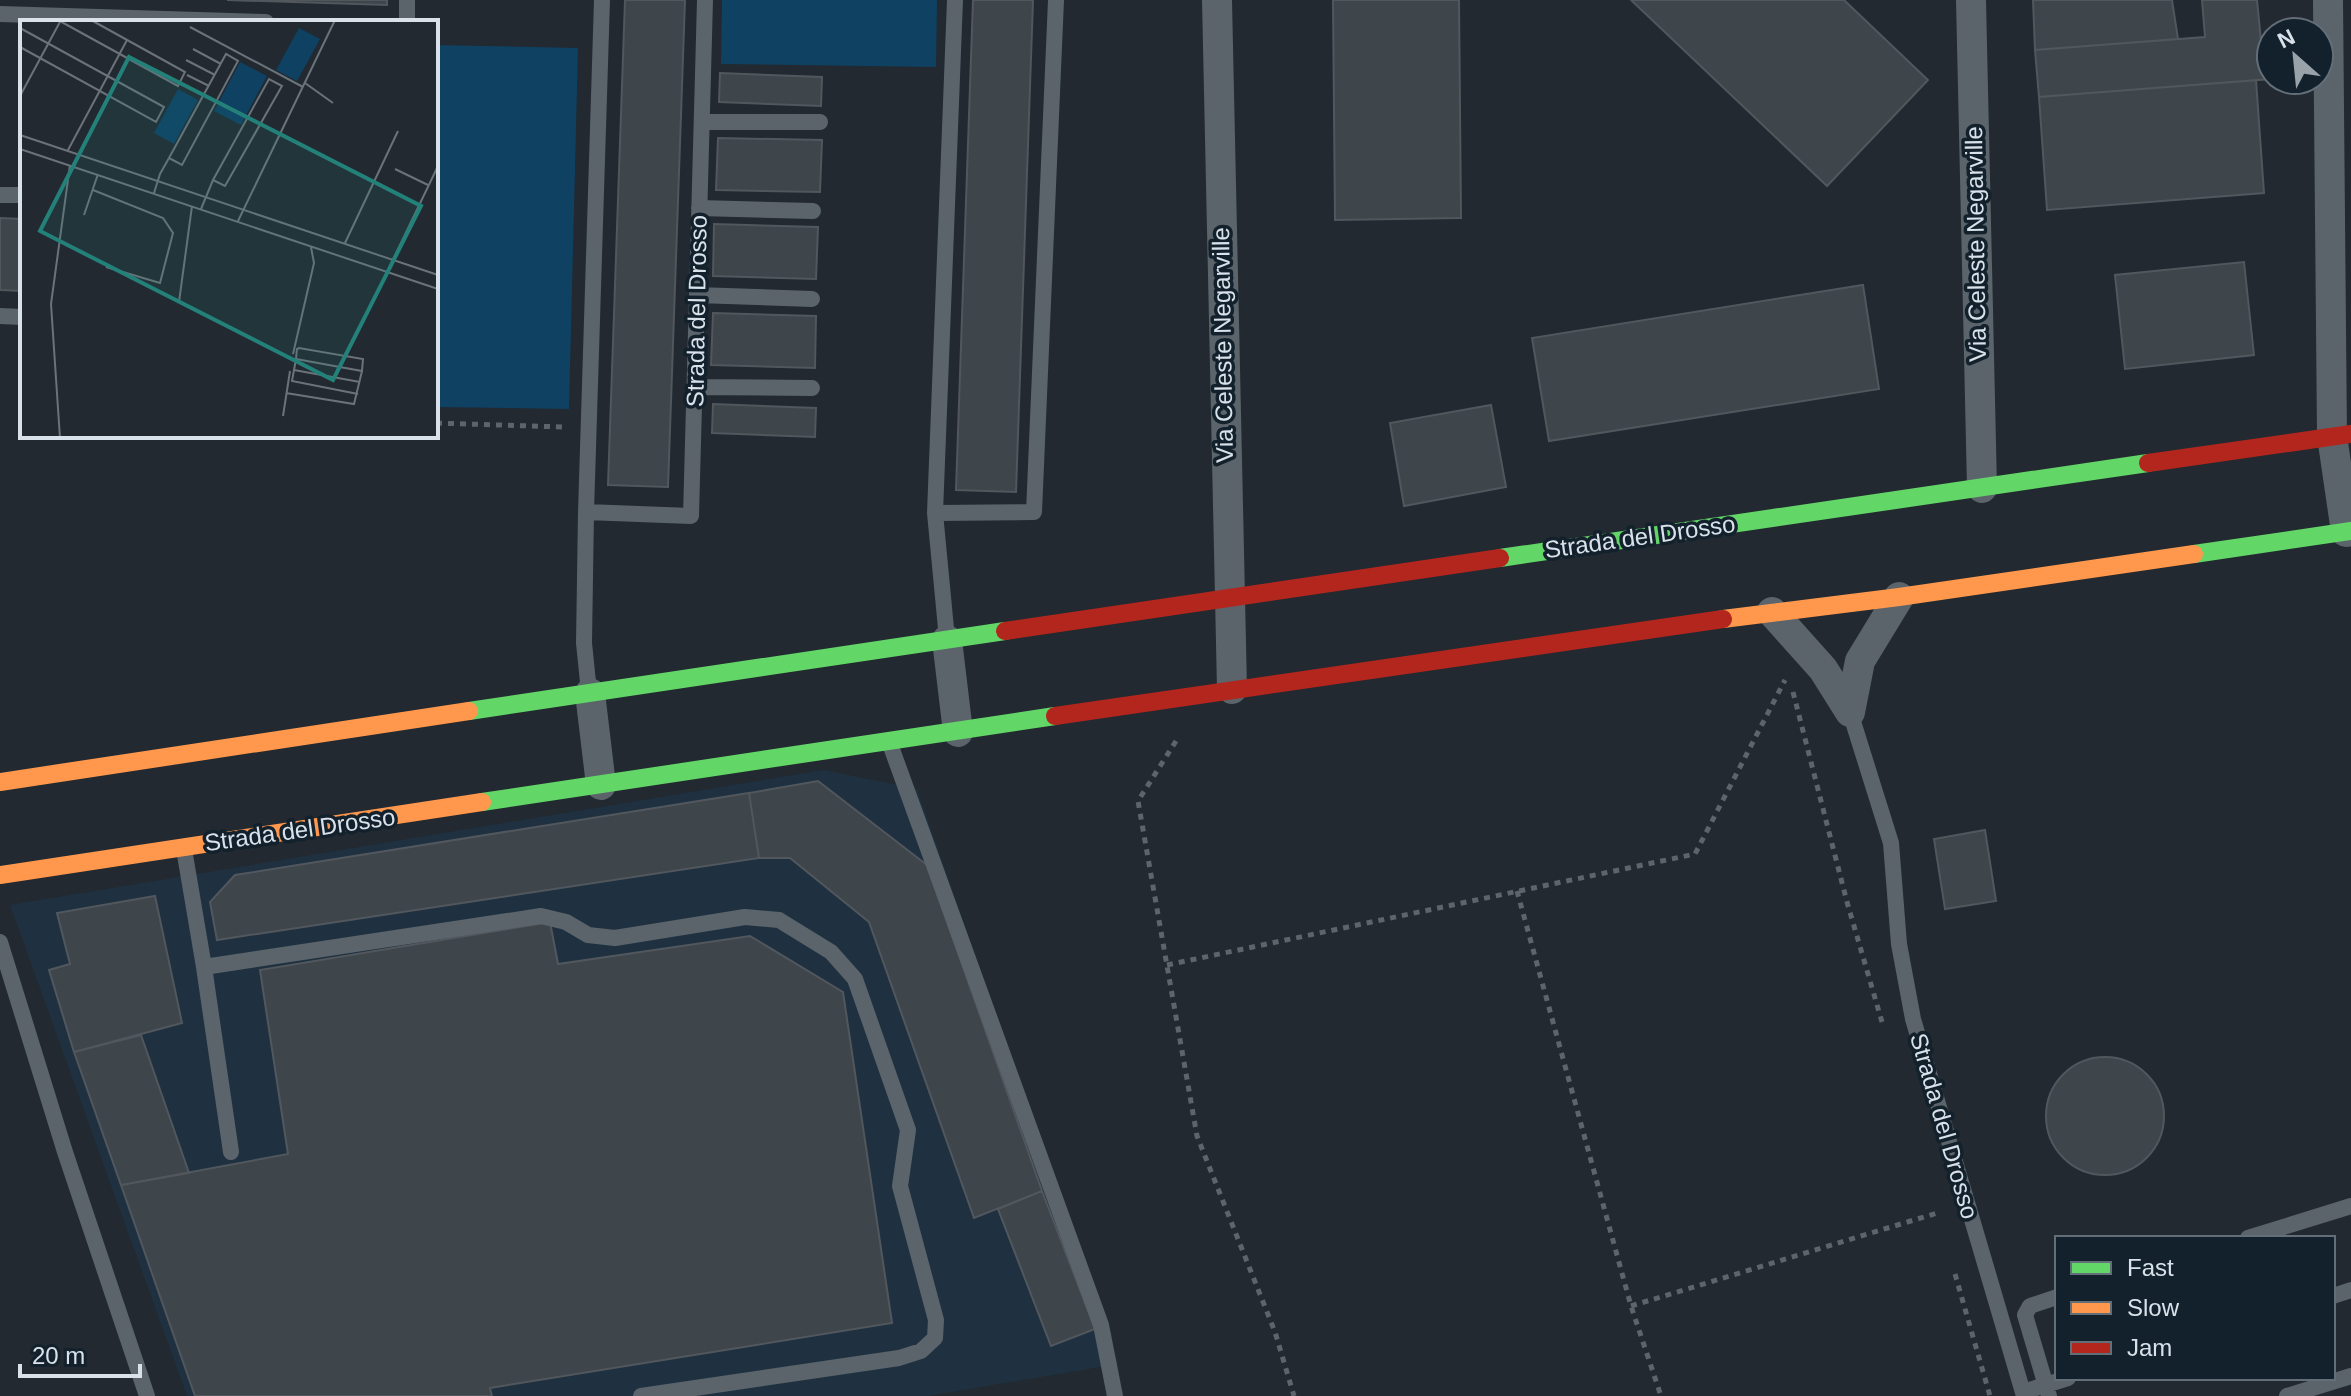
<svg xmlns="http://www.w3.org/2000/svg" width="2351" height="1396" font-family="Helvetica,sans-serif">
<rect width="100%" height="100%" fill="#222930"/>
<path fill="#1f3140" d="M824,770L917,789L1118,1364L928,1396H187L10,905Z"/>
<path fill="#0f4163" d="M722,0H937L936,67L721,64Z
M436,45L578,48L569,409L436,407Z"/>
<path fill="#3e454b" stroke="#51575d" stroke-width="2" d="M227,0H387V5Z
M625,0H685L668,487L608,485Z
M973,0H1033L1016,492L956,490Z
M1333,0H1459L1461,218L1335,220Z
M1631,0H1844L1928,80L1827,186Z
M2033,0H2172L2178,39L2035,50Z
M2202,0H2257L2261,41L2271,40V79L2039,97L2035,50L2205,37Z
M720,73L822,77L821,106L719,102Z
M2256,80L2264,193L2047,210L2039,97Z
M718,138L822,140L820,192L716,190Z
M0,218L22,219V291L0,290Z
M714,224L818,227L816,279L713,276Z
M2244,262L2254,355L2125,369L2115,275Z
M1863,285L1879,389L1549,441L1532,338Z
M713,313L816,316L815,368L711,365Z
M713,404L816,408L815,437L712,433Z
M1491,405L1506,487L1404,506L1390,423Z
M818,781L927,865L1042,1191L974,1218L869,922L790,858H759L749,793Z
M749,793L759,858L217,940L210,902L235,875Z
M1985,830L1996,901L1945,909L1934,839Z
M155,896L182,1023L74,1052L49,970L70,964L57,913Z
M550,922L558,964L750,936L843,992L892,1323L490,1388L492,1396H195L121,1185L288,1154L260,970Z
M141,1035L189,1173L121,1185L74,1052Z
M2046 1116a59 59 0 1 1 118 0a59 59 0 1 1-118 0Z
M1042,1191L1095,1329L1051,1346L998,1209Z"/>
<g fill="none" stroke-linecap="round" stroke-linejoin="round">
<path stroke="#5e646a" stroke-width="5" stroke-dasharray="6 6" stroke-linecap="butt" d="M436,423L563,427
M1793,692L1847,902L1882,1022
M1176,741L1138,801L1197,1136L1275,1332L1294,1396
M1517,891L1631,1306L1661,1396
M1167,965L1695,854L1785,680
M1955,1274L1990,1396
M1631,1306L1937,1213"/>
<path stroke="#5b646b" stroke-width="16" d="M0,14L266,22
M407,22V0
M702,122H820
M0,195H22
M699,208L813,211
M697,295L812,299
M0,316L22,317
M695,387L812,388
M586,512L691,516L705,0
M935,513L1034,512L1056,0
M947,639L935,513L955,0
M589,692L584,643L586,512L602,0
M1850,712L1891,843L1899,944L1913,1019L2024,1396
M890,744L1101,1325L1115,1396
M184,849L204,967L231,1152
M0,942L65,1152L147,1396
M204,967L541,916L566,922L588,935L615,938L745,917L779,920L831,952L855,979L908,1130L900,1186L936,1320L935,1338L921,1351L899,1358L641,1396
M2248,1238L2351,1206
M2333,1296L2351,1290
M2023,1392L2068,1378
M2049,1396L2025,1315L2030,1306L2057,1297
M2287,1396L2351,1376"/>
<path stroke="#5b646b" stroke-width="30" d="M1217,0L1232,689
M1971,0L1982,488
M2328,0L2332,436L2346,532
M1772,612L1823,669L1850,712
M947,640L958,732
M590,693L601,785
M1850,712L1860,661L1899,597"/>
<path stroke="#63d668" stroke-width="18" d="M2194,554L2351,531
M1500,558L2148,463
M469,711L1005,631
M482,802L1055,716"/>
<path stroke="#ff974d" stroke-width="18" d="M1723,619L1899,597L2194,554
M0,782L469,711
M0,875L482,802"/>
<path stroke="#b3261e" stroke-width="18" d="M2148,463L2351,434
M1005,631L1500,558
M1055,716L1723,619"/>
</g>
<g text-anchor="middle" stroke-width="7" stroke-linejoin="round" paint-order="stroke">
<g font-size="24" fill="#d9e2ea" stroke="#13212c">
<text transform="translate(1976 244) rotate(-91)" y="8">Via Celeste Negarville</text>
<text transform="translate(697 311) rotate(-89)" y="8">Strada del Drosso</text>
<text transform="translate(1223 345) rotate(-91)" y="8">Via Celeste Negarville</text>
<text transform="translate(1640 537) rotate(-8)" y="8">Strada del Drosso</text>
<text transform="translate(300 830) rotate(-8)" y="8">Strada del Drosso</text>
<text transform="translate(1944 1126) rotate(74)" y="8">Strada del Drosso</text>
</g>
</g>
<g transform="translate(20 20)">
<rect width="418" height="418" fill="#222930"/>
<path d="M279,8L300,19L277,61L256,50ZM220,42L247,56L221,105L194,91ZM158,69L178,80L154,124L134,113Z" fill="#0f4163"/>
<path fill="none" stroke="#6b737a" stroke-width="2" d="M38,0L158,66L165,52L71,0M170,7L283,67M0,8L144,87L136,102L0,27M173,29L201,44M166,40L195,55M167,55L189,66M285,63L313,83M0,76L41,0M0,115L418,255M0,129L418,269M48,130L107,20M375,149L408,165M73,170L143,198L153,213L140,263L86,247M134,173L140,154L149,138L206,34L218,41L162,145L149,138M181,189L193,160L249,59L262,66L205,166L193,160M64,195L78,154M218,201L315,0M325,223L378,111M367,252L418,146M159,282L172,186M273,334L294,243L291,227M272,339H276L342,351L343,339L279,328L277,329L276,339L272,361L338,374M274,350L340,362M266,373L334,384L342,351M263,396L270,351M40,418L31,284L50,145"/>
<path fill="#23817a" fill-opacity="0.15" stroke="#23817a" stroke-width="4" d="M109,37L401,186L313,360L20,211Z"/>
<rect width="418" height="418" fill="none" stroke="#d9e2ea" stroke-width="4"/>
</g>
<rect x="2055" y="1236" width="280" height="144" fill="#13212c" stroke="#626e78" stroke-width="2"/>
<rect x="2071" y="1262" width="40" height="12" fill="#63d668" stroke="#626e78" stroke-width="2"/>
<text x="2127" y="1276" font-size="24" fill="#d9e2ea">Fast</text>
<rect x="2071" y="1302" width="40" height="12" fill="#ff974d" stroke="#626e78" stroke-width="2"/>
<text x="2127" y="1316" font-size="24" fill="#d9e2ea">Slow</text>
<rect x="2071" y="1342" width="40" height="12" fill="#b3261e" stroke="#626e78" stroke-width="2"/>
<text x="2127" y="1356" font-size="24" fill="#d9e2ea">Jam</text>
<g transform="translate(2295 56) rotate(333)"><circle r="38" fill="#13212c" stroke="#626e78" stroke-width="2"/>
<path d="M0-6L14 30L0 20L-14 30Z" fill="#99a1a9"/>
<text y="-12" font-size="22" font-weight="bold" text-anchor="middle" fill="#d9e2ea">N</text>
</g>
<path d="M20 1364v12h120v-12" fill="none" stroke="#d9e2ea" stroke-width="4"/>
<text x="32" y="1364" font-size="24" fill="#d9e2ea" stroke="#13212c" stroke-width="6" paint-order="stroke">20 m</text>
</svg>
